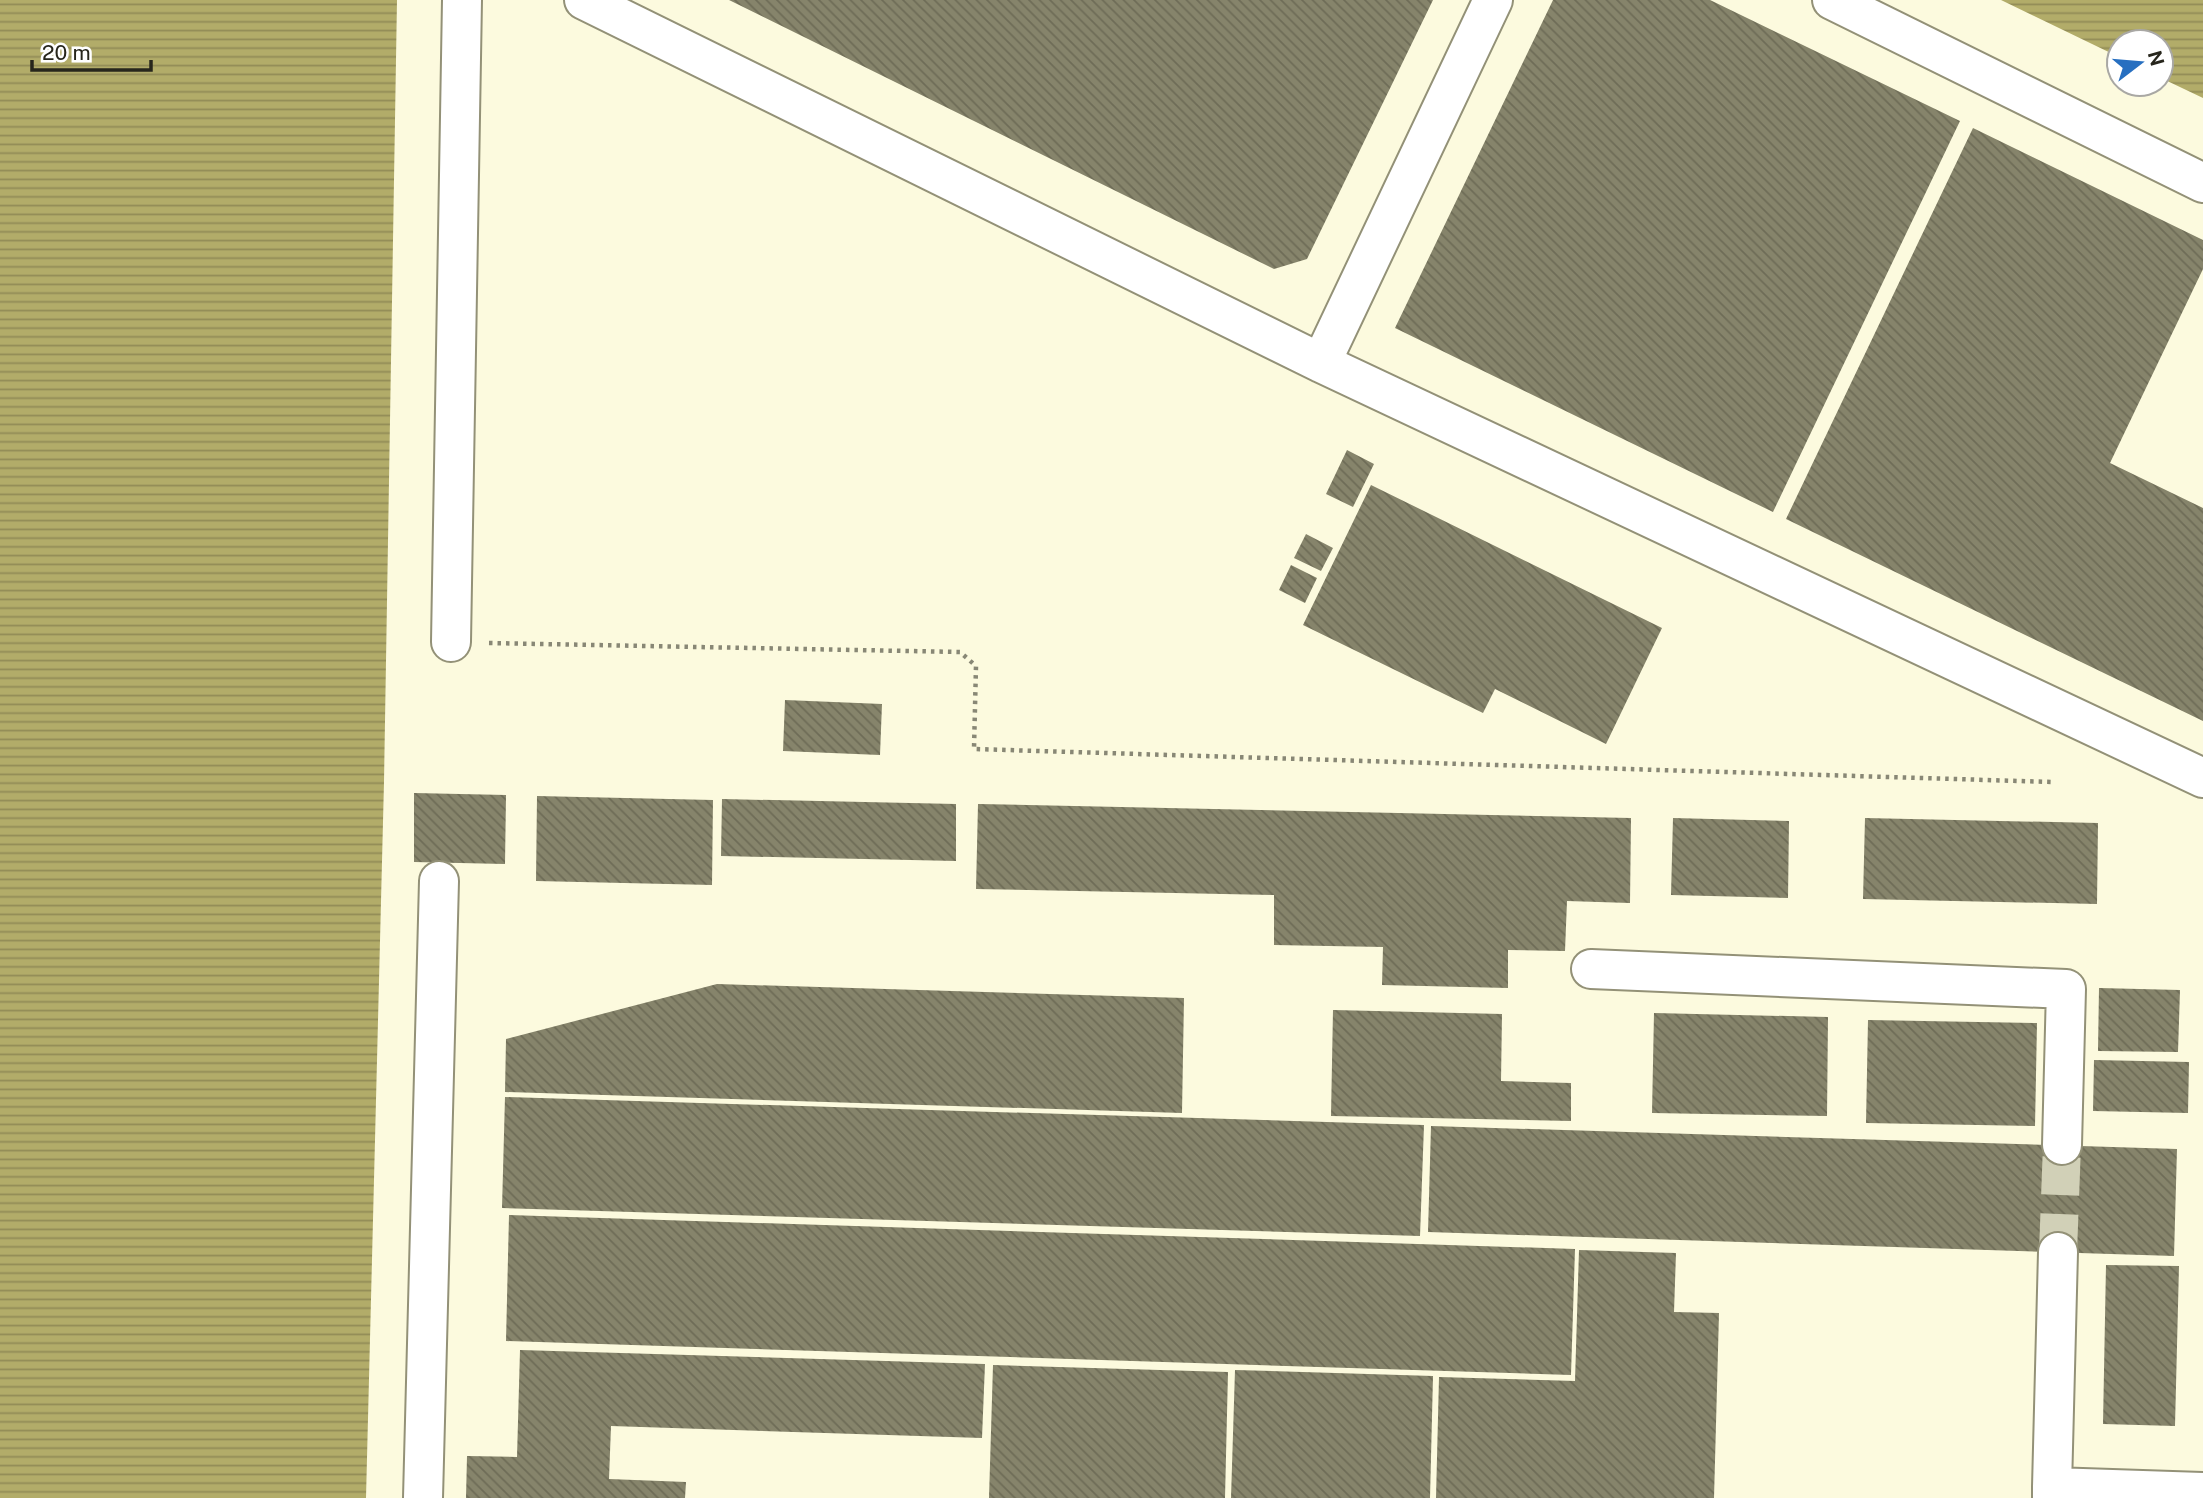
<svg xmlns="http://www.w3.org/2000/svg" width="2203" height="1498" font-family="'Public Sans',sans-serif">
<defs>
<pattern id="water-rules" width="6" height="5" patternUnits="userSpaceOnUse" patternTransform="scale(1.75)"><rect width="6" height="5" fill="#b2ac69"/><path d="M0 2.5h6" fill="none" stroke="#918c56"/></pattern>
<pattern id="building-back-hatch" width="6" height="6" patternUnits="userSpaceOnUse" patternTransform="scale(1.75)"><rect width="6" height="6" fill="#86846b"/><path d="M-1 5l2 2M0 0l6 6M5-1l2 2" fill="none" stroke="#6e6c57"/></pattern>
</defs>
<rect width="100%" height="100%" fill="#fcfade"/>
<path fill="url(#water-rules)" d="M0,0H397L384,782L366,1498H0Z
M2001,0H2203V98L2161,78V42H2119V57Z"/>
<path fill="url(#building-back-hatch)" d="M729,0H1433L1307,259L1274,269Z
M1553,0H1710L1960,121L1773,512L1395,328Z
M1973,128L2203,240V269L2110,463L2203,508V721L1786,519Z
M1347,450L1374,464L1353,507L1326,494Z
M1371,485L1662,628L1606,744L1495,689L1483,713L1303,625Z
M1306,534L1333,548L1321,571L1294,558Z
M1291,565L1317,578L1305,603L1279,590Z
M785,700L882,704L880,755L783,751Z
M414,793L506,795L505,864L414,862Z
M537,796L713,800L712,885L536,881Z
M722,799L956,804V861L721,856Z
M978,804L1631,818L1630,903L1567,901L1565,951L1508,950V988L1382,985L1383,947L1274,945V895L976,889Z
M1673,818L1789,821L1788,898L1671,895Z
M1865,818L2098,823L2097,904L1863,899Z
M717,984L1184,998L1182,1113L505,1092L506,1039Z
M2099,988L2180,990L2178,1052L2098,1051Z
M1333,1010L1502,1014L1501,1081L1571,1083V1121L1331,1116Z
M1654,1013L1828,1017L1827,1116L1652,1113Z
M1868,1020L2037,1023L2035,1126L1866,1123Z
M2094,1060L2189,1062L2188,1113L2093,1111Z
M505,1097L1424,1125L1420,1236L502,1208Z
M1431,1126L2177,1149L2174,1256L1428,1232Z
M509,1215L1575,1249L1571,1375L506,1341Z
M1579,1250L1676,1253L1674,1312L1719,1313L1714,1498H1436L1439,1377L1575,1381Z
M2106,1265L2179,1266L2175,1426L2103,1424Z
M520,1350L985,1364L982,1438L611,1426L609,1479L686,1482L685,1498H466L467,1456L517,1457Z
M993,1365L1228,1372L1225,1498H989Z
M1235,1370L1433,1376L1430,1498H1231Z"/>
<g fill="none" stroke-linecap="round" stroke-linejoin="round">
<path stroke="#d1d0b7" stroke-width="38" stroke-dasharray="38 19" stroke-linecap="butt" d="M2058,1252L2062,1145"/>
<defs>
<path id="minor" d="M584,0L1321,363L2203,778
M1832,0L2203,183
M1321,363L1493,0
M451,642L462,0
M1591,969L2066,989L2062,1145
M2052,1487L2058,1252
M423,1498L439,881
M2052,1498V1487L2203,1492"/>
</defs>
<use href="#minor" stroke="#939177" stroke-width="42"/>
<path stroke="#888775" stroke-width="4.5" stroke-dasharray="3.5 5" stroke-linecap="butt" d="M489,643L960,652L976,666L974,749L2052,782"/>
<use href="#minor" stroke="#fff" stroke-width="38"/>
</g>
<g transform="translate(2140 63) rotate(74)"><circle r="33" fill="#ffffff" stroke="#a9a8a4" stroke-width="2"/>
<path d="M0-5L12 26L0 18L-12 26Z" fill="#276fc0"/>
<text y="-10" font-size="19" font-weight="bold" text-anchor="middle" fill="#27261c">N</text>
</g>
<path d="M32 60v10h119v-10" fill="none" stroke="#27261c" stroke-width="3.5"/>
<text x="42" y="60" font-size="21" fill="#27261c" stroke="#ffffff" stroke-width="5" paint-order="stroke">20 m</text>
</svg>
